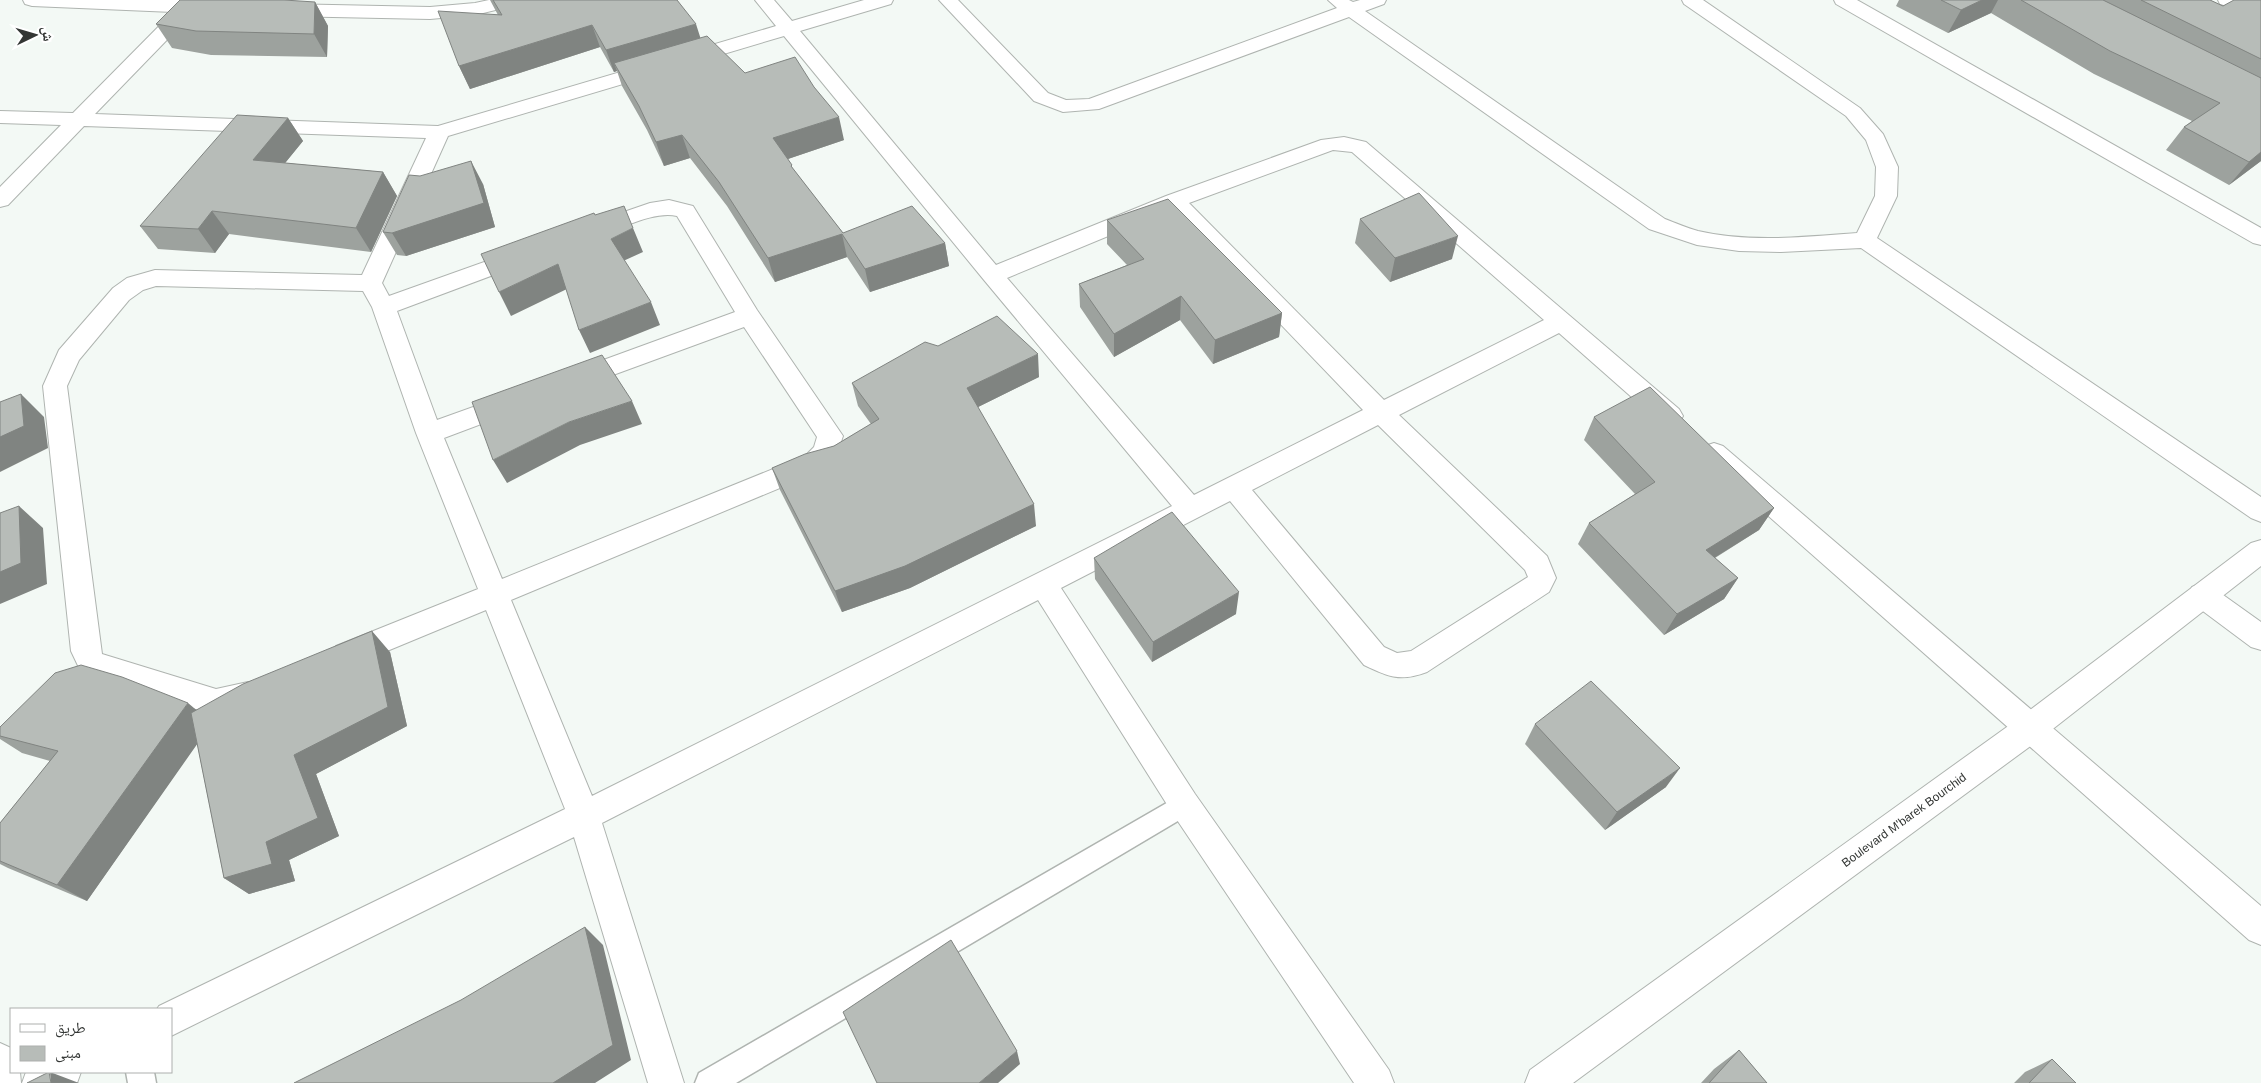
<svg xmlns="http://www.w3.org/2000/svg" width="2261" height="1083" font-family="Helvetica,'Noto Naskh Arabic',sans-serif">
<rect width="100%" height="100%" fill="#f3f9f5"/>
<g fill="none" stroke-linecap="round" stroke-linejoin="round">
<defs>
<path id="service" d="M1184,793L1193,796L1196,804L1193,812L736,1083H695L699,1073Z
M126,1072H154L156,1083H128Z"/>
<path id="minor" d="M23,0H189L218,4L220,8L218,12L193,13L95,114L438,126L776,26L755,0H774L792,21L864,0H893L891,4L800,31L996,265L1166,196L1321,140L1344,137L1366,142L1679,409L1683,416L1679,423L1670,425L1661,423L1559,333L1399,415L1547,556L1556,578L1549,592L1427,672C1400,682 1389,677 1364,665L1230,501L1061,588L1195,794L1389,1070L1394,1083H1354L1173,814L1038,600L602,823L684,1083H648L574,837L171,1036V1009H157L159,1006L565,809L486,610L346,668L336,664L331,655L336,646L478,589L416,433L372,307L363,291L156,286L143,290L129,300L79,360L67,386L102,654L216,689L248,682L259,686L263,695L259,704L216,715L104,682L81,672L71,651L43,386L59,350L113,288L127,278L155,270L362,275L426,138L84,126L8,205L0,207V187L61,125L0,123V111L73,113L173,12L32,6L25,4ZM784,36L984,280L1172,506L592,796L511,600L823,470L835,459L843,436L757,310L693,206L669,200L650,203L586,225L583,230L586,235L594,237C618,231 653,210 677,216L735,312L565,374L562,380L565,386L574,389L583,386L744,327L817,437L814,447L805,456L502,579L444,438L521,409L525,402L521,395L512,393L437,420L397,311L531,261L534,256L531,251L523,248L515,251L389,296L382,283L448,136ZM1333,150L1352,152L1544,320L1384,400L1189,203ZM1171,210L1363,410L1194,495L1007,278ZM1378,425L1525,570L1528,577L1411,651L1397,653L1384,647L1252,490Z
M489,0H522L520,4L475,15L430,19L284,16L277,14L275,10L277,6L284,4L430,7L475,3Z
M939,0H958L1048,93L1066,100L1089,99L1337,8L1328,0H1349L1353,2L1360,0H1386L1384,4L1365,11L1665,219C1676,223 1687,228 1698,231C1749,243 1805,237 1857,233L1875,196L1876,167L1866,140L1846,116L1684,4L1682,0H1703L1860,108L1883,134L1898,167L1897,196L1877,238L2261,497V522L2251,518L1861,248L1781,252L1739,251L1697,245L1649,229L1349,17L1099,109L1063,112L1034,101Z
M1834,0H1857L2261,228V245L2253,243L1836,4Z
M2218,0H2261V12H2249L2220,4Z
M1714,443L1723,446L2261,906V945L2249,940L1705,460L1701,453L1705,446Z
M2202,583L2212,587L2261,622V650L2251,647L2192,603L2188,595L2192,587Z
M0,1043L11,1048V1072H20L21,1083H0Z
M26,1072H81L77,1083H22Z"/>
<path id="tertiary" d="M2261,540V566L2040,739L1573,1083H1525L1530,1070L2018,719L2251,543Z"/>
</defs>
<use href="#service" stroke="#afb4b0" stroke-width="3"/>
<use href="#minor" stroke="#afb4b0" stroke-width="2"/>
<use href="#tertiary" stroke="#afb4b0" stroke-width="2"/>
<use href="#service" fill="#fff" fill-rule="evenodd"/>
<use href="#minor" fill="#fff" fill-rule="evenodd"/>
<use href="#tertiary" fill="#fff" fill-rule="evenodd"/>
</g>
<path fill="#9da29e" d="M490,0H677L700,38L745,73L844,140L788,159L793,169L843,233L945,243L949,266L870,292L847,257L775,282L727,206L690,158L664,166L647,130L622,86L617,71L614,72L600,47L470,89L459,66L498,15Z
M1899,0H2210L2223,6L2261,0V161L2229,185L2166,150L2184,127L2192,121L2094,74L1991,13L1948,33L1896,6Z
M315,2L328,26L327,57L211,55L172,48L156,24Z
M288,118L303,141L285,163L383,172L397,196L371,252L229,234L215,253L158,249L140,226Z
M483,184L495,227L406,256L397,255L383,232Z
M1360,219L1452,259L1390,282L1355,243Z
M1107,220L1282,313L1279,337L1213,364L1180,320L1114,357L1080,307L1079,284L1127,265L1107,244Z
M1039,377L978,407L1036,526L910,588L842,612L780,490L772,468L834,446L871,424L858,406L852,383Z
M1594,417L1774,508L1759,530L1715,558L1738,578L1724,599L1664,635L1578,544L1589,523L1635,494L1584,440Z
M1094,558L1236,614L1152,662L1095,579Z
M390,652L407,726L316,774L339,836L289,860L295,881L249,894L224,878L197,743L87,901L8,868L0,864V823L50,761L22,753L0,739V727L197,710Z
M1535,724L1666,787L1605,830L1525,744Z
M1739,1050L1767,1083H1701L1714,1069Z
M2052,1059L2076,1083H2014L2025,1072Z"/>
<path fill="#808481" d="M1982,0H1998L1991,13L1948,33L1961,10Z
M315,2L328,26L327,57L314,34Z
M696,24L703,46L614,63L617,71L614,72L606,50Z
M592,25L600,47L470,89L459,66Z
M839,117L844,140L779,162L773,138Z
M288,118L303,141L268,184L253,160Z
M682,135L690,158L664,166L656,142Z
M2261,152V161L2229,185L2249,162Z
M471,161L483,184L495,227L406,256L392,233Z
M383,172L397,196L371,252L356,228Z
M212,211L229,234L215,253L198,229Z
M633,228L643,252L621,262L611,239Z
M842,234L847,257L775,282L768,258Z
M1458,236L1452,259L1390,282L1395,258Z
M945,243L949,266L870,292L865,269Z
M558,264L569,288L511,316L499,292Z
M1181,296L1180,320L1114,357V334Z
M651,302L660,325L590,353L579,330Z
M1282,313L1279,337L1213,364L1215,340Z
M1038,354L1039,377L970,411L967,388Z
M21,394L44,417L48,448L0,472V437Z
M632,401L642,424L580,445L507,483L493,460L569,422Z
M1034,504L1036,526L910,588L842,612L835,591Z
M19,506L43,528L47,584L0,604V572Z
M1774,508L1759,530L1693,571L1706,550Z
M1738,578L1724,599L1664,635L1677,614Z
M1239,592L1236,614L1152,662L1153,642Z
M372,631L390,652L407,726L316,774L339,836L289,860L295,881L249,894L224,878L294,755Z
M188,703L212,723L87,901L57,885Z
M1680,768L1666,787L1605,830L1617,812Z
M585,927L603,945L631,1060L595,1083H553Z
M1017,1051L1020,1064L998,1083H979Z
M50,1072L79,1083H51Z"/>
<path fill="#b7bcb8" stroke="#808481" d="M180,0H284L315,2L314,34L196,31L156,24Z
M493,0H677L696,24L606,50L592,25L459,66L438,11L502,15Z
M1941,0H1982L1961,10Z
M2021,0H2103L2261,78V152L2249,162L2184,127L2220,103L2110,51Z
M2141,0H2210L2223,6L2234,0H2261V59Z
M707,36L745,73L795,57L814,87L839,117L773,138L792,165L791,166L843,233L912,206L945,243L865,269L842,234L768,258L719,182L682,135L656,142L639,106L614,63Z
M237,115L288,118L253,160L383,172L356,228L212,211L198,229L140,226Z
M471,161L484,203L392,233L383,232L409,175L420,176Z
M1419,193L1458,236L1395,258L1360,219Z
M1168,199L1282,313L1215,340L1181,296L1114,334L1079,284L1144,259L1107,220Z
M624,206L633,228L611,239L651,302L579,330L558,264L499,292L481,254L594,213L595,215Z
M997,316L1038,354L967,388L1034,504L905,566L835,591L772,468L805,454L834,446L879,419L852,383L925,342L938,346Z
M602,355L632,401L569,422L493,460L472,402Z
M1650,387L1774,508L1706,550L1738,578L1677,614L1589,523L1655,482L1594,417Z
M21,394L24,426L0,437V402Z
M19,506L21,563L0,572V513Z
M1172,512L1239,592L1153,642L1094,558Z
M372,631L388,707L294,755L318,818L266,842L272,864L224,878L191,713L243,684Z
M81,665L122,677L188,703L57,885L0,861V823L58,751L0,736V727L55,673Z
M1591,681L1680,768L1617,812L1535,724Z
M585,927L613,1045L553,1083H294L461,1000Z
M951,940L1017,1051L979,1083H877L843,1012Z
M1739,1050L1767,1083H1709Z
M2052,1059L2076,1083H2029Z
M49,1072L51,1083H27Z"/>
<g text-anchor="middle" stroke-width="4.5" stroke-linejoin="round" paint-order="stroke">
<g font-size="12" fill="#333634" stroke="#fff">
<text transform="translate(1904 820) rotate(-36)" y="4">Boulevard M'barek Bourchid</text>
</g>
</g>
<rect x="10" y="1008" width="162" height="65" fill="#ffffff" stroke="#adafae"/>
<rect x="20" y="1024" width="25" height="8" fill="#ffffff" stroke="#adafae"/>
<text x="55" y="1033" font-size="15" fill="#333634">طريق</text>
<rect x="20" y="1046" width="25" height="15" fill="#b7bcb8" stroke="#adafae"/>
<text x="55" y="1058" font-size="15" fill="#333634">مبنى</text>
<g transform="translate(35 35) rotate(85)" stroke="#ffffff" stroke-width="4" paint-order="stroke">
<path d="M0-4L9 19L0 12L-9 19Z" fill="#333634"/>
<text y="-8" font-size="14" font-weight="bold" text-anchor="middle" fill="#333634">ش</text>
</g>
</svg>
